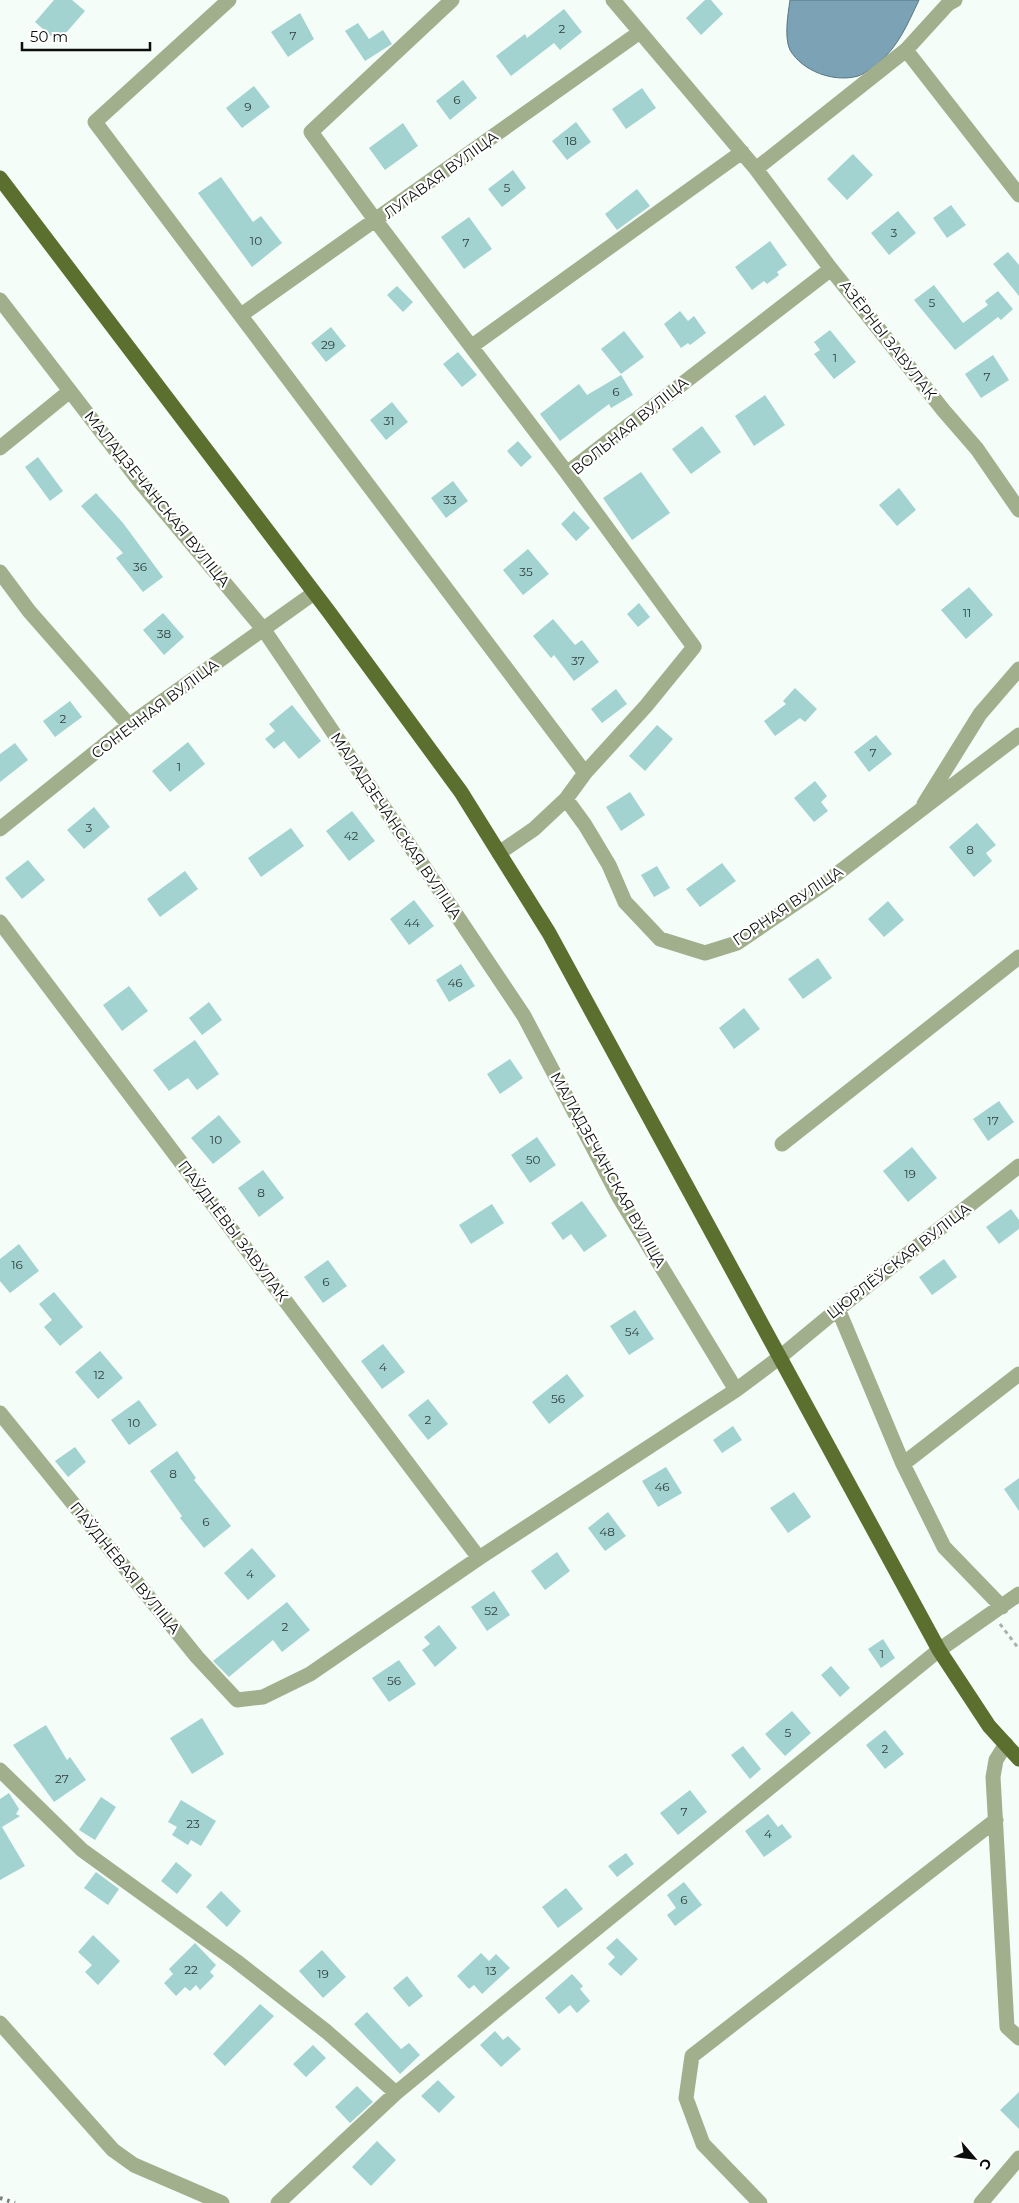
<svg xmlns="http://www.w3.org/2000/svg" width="1019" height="2203" font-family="Montserrat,sans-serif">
<rect width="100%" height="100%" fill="#f4fdf7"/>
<path fill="#7ba2b5" stroke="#597683" d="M790,0H919C908,23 898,48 877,64C872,68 864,74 858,76C834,83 802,71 790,50C784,37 788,14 790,0Z"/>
<path fill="#a2d3d1" d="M54,0H72L85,11L58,42L35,22Z
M705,0H711L723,14L701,35L686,18Z
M564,9L582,32L560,50L554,43L511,76L496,56L525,34L527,38Z
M300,13L314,39L288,57L271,32Z
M358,23L369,39L383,30L392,44L365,61L345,31Z
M463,80L477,98L450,120L436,101Z
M254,86L270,107L242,128L226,108Z
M642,88L656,108L626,129L612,109Z
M576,122L591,142L567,160L552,141Z
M403,123L418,146L385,170L369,148Z
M853,154L873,175L847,200L827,179Z
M513,170L526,188L502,207L488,189Z
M221,177L253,222L261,216L282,243L252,267L198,193Z
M637,189L650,206L617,230L605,214Z
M951,205L966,225L947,238L933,218Z
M898,211L916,233L889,255L871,233Z
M469,217L492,249L464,269L441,237Z
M770,241L787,265L777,272L779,275L767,284L764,281L752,290L735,267Z
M1008,252L1019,265V296L993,264Z
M934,285L963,323L988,305L985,301L998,291L1013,309L1001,320L998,317L955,350L914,300Z
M397,286L413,302L403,312L387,295Z
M680,311L688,321L694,316L706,333L690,345L688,343L681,348L664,324Z
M331,327L346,346L326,362L311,343Z
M830,330L856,362L834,379L814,354L820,350L814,342Z
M624,331L644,357L621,374L601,349Z
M458,352L477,375L462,387L443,364Z
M993,355L1009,380L981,398L965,374Z
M621,375L633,395L611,408L609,404L560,441L540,414L579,384L587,395Z
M765,395L785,425L754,446L735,416Z
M392,402L408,422L386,440L370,420Z
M702,426L721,452L691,474L672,449Z
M518,441L532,457L521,467L507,451Z
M38,457L63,491L50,501L25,467Z
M641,472L670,513L632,540L603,498Z
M453,481L468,501L446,518L431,498Z
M899,488L916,510L897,526L879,505Z
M96,493L123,523L163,577L143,592L116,558L123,553L81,506Z
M574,511L590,528L576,541L561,524Z
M528,549L549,574L523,595L503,570Z
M969,587L993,615L966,639L941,610Z
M639,603L650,617L638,627L627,614Z
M163,613L184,637L164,655L143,630Z
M553,619L575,645L582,640L599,662L574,681L554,655L551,658L533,636Z
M795,688L817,709L805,722L800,718L775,736L764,721L786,704L783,701Z
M616,689L627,704L602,723L591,709Z
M70,701L82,717L55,737L43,721Z
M292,705L321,741L299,759L284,741L274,749L265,739L275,731L269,724Z
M657,725L673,739L645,771L629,756Z
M876,735L892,754L869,772L854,752Z
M188,742L205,764L170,792L152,771Z
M15,743L28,760L0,782V754Z
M815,781L827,796L821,802L828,811L814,822L794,798Z
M630,792L645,815L621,831L606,807Z
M94,807L110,827L84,849L67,830Z
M352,811L375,841L349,861L326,831Z
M977,823L996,845L986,853L992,861L974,877L949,847Z
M291,828L304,846L261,877L248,858Z
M28,860L45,880L22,899L5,878Z
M722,863L736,881L700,907L686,889Z
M657,866L670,888L654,897L641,875Z
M185,871L198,889L160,917L147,899Z
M414,900L434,926L409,945L390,919Z
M888,901L904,920L884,937L868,919Z
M818,958L832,978L803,999L788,979Z
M461,964L475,986L449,1002L436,980Z
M129,986L148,1011L122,1031L103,1005Z
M209,1002L222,1020L202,1035L189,1018Z
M744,1008L760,1029L734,1049L719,1028Z
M195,1040L219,1074L197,1090L188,1078L169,1091L153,1070Z
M510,1059L523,1078L500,1094L487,1074Z
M999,1101L1014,1122L988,1141L973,1119Z
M219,1115L241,1142L213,1164L191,1138Z
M537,1137L556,1165L530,1183L511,1155Z
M912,1147L937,1178L908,1202L883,1171Z
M263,1170L284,1198L259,1217L238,1188Z
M582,1201L607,1236L584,1252L571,1234L563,1240L551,1223Z
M492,1204L504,1223L471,1244L459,1225Z
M1011,1209L1019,1220V1229L999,1244L986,1227Z
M19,1244L39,1271L10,1293L0,1281V1259Z
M944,1259L957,1277L932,1295L919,1277Z
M328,1260L347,1286L323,1303L304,1277Z
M54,1292L83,1327L60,1346L44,1327L52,1320L39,1304Z
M635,1310L654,1339L629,1355L610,1326Z
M383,1344L405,1372L382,1389L361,1361Z
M100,1351L123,1378L98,1399L75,1372Z
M567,1374L584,1396L549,1424L532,1402Z
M428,1399L448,1424L428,1440L408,1415Z
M139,1400L157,1425L129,1445L111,1420Z
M733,1426L742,1440L722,1453L713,1440Z
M75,1447L86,1462L68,1477L55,1461Z
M177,1451L196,1478L194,1480L231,1526L204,1548L180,1518L182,1516L150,1471Z
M666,1467L682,1493L658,1507L642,1481Z
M1019,1478V1511L1004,1489Z
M794,1492L811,1517L788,1533L770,1508Z
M608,1512L626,1536L605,1551L588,1528Z
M252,1548L276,1576L248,1600L224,1573Z
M557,1552L570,1571L545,1590L531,1571Z
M494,1591L510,1615L487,1631L471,1607Z
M287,1602L310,1630L282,1652L273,1640L229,1677L213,1661Z
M439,1625L457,1648L435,1667L422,1650L430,1644L424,1637Z
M883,1639L895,1658L881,1668L868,1649Z
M399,1660L416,1684L389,1702L372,1678Z
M831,1666L850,1688L840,1697L821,1675Z
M792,1711L811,1733L785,1756L765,1734Z
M202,1718L224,1754L192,1774L170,1738Z
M46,1725L67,1760L70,1757L86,1780L54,1802L13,1745Z
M885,1730L904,1754L885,1769L866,1745Z
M743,1746L761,1769L750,1779L731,1755Z
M690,1790L707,1812L678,1835L660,1813Z
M9,1793L19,1809L16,1814L20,1816L2,1827L25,1866L0,1880V1799Z
M101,1797L116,1807L95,1840L79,1830Z
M181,1800L216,1821L201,1846L191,1840L188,1845L172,1835L177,1827L168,1822Z
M768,1814L778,1827L782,1824L792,1837L764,1857L745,1831Z
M626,1853L634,1864L617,1877L608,1866Z
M176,1862L192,1875L177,1894L161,1881Z
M96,1872L119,1889L108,1905L84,1888Z
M684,1882L702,1905L675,1926L667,1915L676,1908L667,1895Z
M566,1888L583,1909L558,1928L542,1907Z
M221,1891L241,1911L227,1927L206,1907Z
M93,1935L120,1961L98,1985L85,1972L92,1965L78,1952Z
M617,1938L638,1959L621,1976L608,1964L615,1957L606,1948Z
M195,1943L216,1965L210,1972L214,1976L200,1990L196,1985L190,1991L185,1987L176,1996L164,1983L173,1974L169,1969Z
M322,1950L346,1977L323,1998L299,1971Z
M481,1953L489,1961L496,1954L510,1968L482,1994L474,1985L469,1989L457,1976Z
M572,1974L583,1986L580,1989L590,2001L577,2013L570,2005L559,2014L545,1998Z
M407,1976L423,1996L409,2007L393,1988Z
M260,2004L274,2016L225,2066L213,2054Z
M367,2012L401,2049L409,2043L420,2055L400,2074L354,2024Z
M495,2031L503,2040L508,2036L521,2049L501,2067L480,2045Z
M313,2045L326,2058L306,2077L293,2064Z
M438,2080L455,2097L439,2113L421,2096Z
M357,2086L373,2102L350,2123L335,2107Z
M1019,2092V2129L1000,2110Z
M377,2141L396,2160L371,2186L352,2167Z"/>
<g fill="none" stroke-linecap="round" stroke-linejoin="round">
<path stroke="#a9b1ac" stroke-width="3" stroke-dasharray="4 4" stroke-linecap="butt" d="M1000,1624L1019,1649"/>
<path stroke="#a2af8d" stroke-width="15" d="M229,0L95,122L585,773
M452,0L311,132L376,221L567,473
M613,0L756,169L831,269L944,411L977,449L1019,510
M906,50L1019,195
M756,169L906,50L948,4L955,0
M0,300L140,482L264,630L441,892L524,1016L619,1197L736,1390
M241,315L640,32
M472,346L742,152
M0,448L70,391
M0,572L29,611L129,725
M566,799L585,825L609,865L625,902L660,939L705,953L737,943L821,886L1019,735
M924,804L980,714L1019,669
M0,829L129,725L314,593
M499,853L534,829L566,799L585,773L646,706L694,647L567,473L831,269
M0,922L479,1558
M782,1144L1019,957
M838,1309L903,1464L944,1547L1002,1607
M0,1413L197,1657L237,1700L263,1697L310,1674L479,1558L736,1390L780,1357L838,1309L1019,1166
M903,1464L1019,1374
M1006,1744L996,1760L993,1777L1007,2027L1019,2038
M0,1770L82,1850L236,1961L327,2032L396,2093
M0,2023L113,2150L134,2165L222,2203
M278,2203L396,2093L504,2004L939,1650L1019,1594
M760,2203L703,2144L686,2098L692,2056L996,1820
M981,2203L1019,2158"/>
<path stroke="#5b702f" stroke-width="15" d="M0,178L329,612L461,792L499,853L549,933L939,1650L989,1726L1019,1759"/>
<path stroke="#777d7a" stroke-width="4" stroke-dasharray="2.5 5" stroke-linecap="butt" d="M0,2198L15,2203"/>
</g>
<g text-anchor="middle" stroke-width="4.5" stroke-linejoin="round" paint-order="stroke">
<g font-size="12" fill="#313f3e">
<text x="562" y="33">2</text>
<text x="293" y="40">7</text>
<text x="457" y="104">6</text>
<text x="248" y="111">9</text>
<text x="571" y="145">18</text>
<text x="507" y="192">5</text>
<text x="894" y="237">3</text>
<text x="256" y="245">10</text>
<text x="466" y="247">7</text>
<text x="932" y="307">5</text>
<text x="328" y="349">29</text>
<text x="835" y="362">1</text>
<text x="987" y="381">7</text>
<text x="616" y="396">6</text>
<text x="389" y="425">31</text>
<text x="450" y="504">33</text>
<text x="140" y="571">36</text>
<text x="526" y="576">35</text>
<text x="967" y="617">11</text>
<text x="164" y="638">38</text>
<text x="578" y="665">37</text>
<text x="63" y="723">2</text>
<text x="873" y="757">7</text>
<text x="179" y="771">1</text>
<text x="89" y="832">3</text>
<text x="351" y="840">42</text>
<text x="970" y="854">8</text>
<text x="412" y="927">44</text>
<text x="455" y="987">46</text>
<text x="993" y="1125">17</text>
<text x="216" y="1144">10</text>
<text x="533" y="1164">50</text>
<text x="910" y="1178">19</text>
<text x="261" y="1197">8</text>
<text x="17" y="1269">16</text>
<text x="326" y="1286">6</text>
<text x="632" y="1336">54</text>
<text x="383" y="1371">4</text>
<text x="99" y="1379">12</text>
<text x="558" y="1403">56</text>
<text x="428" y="1424">2</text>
<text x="134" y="1427">10</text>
<text x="173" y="1478">8</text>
<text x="662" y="1491">46</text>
<text x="206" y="1526">6</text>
<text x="607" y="1536">48</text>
<text x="250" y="1578">4</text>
<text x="491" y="1615">52</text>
<text x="285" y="1631">2</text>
<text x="882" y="1658">1</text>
<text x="394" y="1685">56</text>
<text x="788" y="1737">5</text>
<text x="885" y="1753">2</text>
<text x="62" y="1783">27</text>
<text x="684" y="1816">7</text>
<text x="193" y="1828">23</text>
<text x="768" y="1838">4</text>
<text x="684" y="1904">6</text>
<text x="191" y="1974">22</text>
<text x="491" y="1975">13</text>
<text x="323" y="1978">19</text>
</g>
<g font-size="15" fill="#0b0e0d" stroke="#fff">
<text transform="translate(441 175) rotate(-36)" y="5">ЛУГАВАЯ ВУЛІЦА</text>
<text transform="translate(888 340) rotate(52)" y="5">АЗЁРНЫ ЗАВУЛАК</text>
<text transform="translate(630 426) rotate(-39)" y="5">ВОЛЬНАЯ ВУЛІЦА</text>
<text transform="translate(157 499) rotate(51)" y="5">МАЛАДЗЕЧАНСКАЯ ВУЛІЦА</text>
<text transform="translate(155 709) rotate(-37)" y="5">СОНЕЧНАЯ ВУЛІЦА</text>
<text transform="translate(396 826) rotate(56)" y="5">МАЛАДЗЕЧАНСКАЯ ВУЛІЦА</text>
<text transform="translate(788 906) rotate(-34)" y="5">ГОРНАЯ ВУЛІЦА</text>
<text transform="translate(608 1170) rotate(61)" y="5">МАЛАДЗЕЧАНСКАЯ ВУЛІЦА</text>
<text transform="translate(233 1231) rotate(53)" y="5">ПАЎДНЁВЫ ЗАВУЛАК</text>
<text transform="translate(899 1261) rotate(-38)" y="5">ЦЮРЛЁЎСКАЯ ВУЛІЦА</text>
<text transform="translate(125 1568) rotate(51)" y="5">ПАЎДНЁВАЯ ВУЛІЦА</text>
</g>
</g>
<g transform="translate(974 2158) rotate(118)" stroke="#ffffff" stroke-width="4" paint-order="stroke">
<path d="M0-4L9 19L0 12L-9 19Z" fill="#0b0e0d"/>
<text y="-8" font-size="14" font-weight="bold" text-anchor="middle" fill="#0b0e0d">С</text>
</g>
<path d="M22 42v8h128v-8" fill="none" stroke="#0b0e0d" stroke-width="2.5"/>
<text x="30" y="42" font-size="15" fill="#0b0e0d" stroke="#ffffff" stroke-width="4" paint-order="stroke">50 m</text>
</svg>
